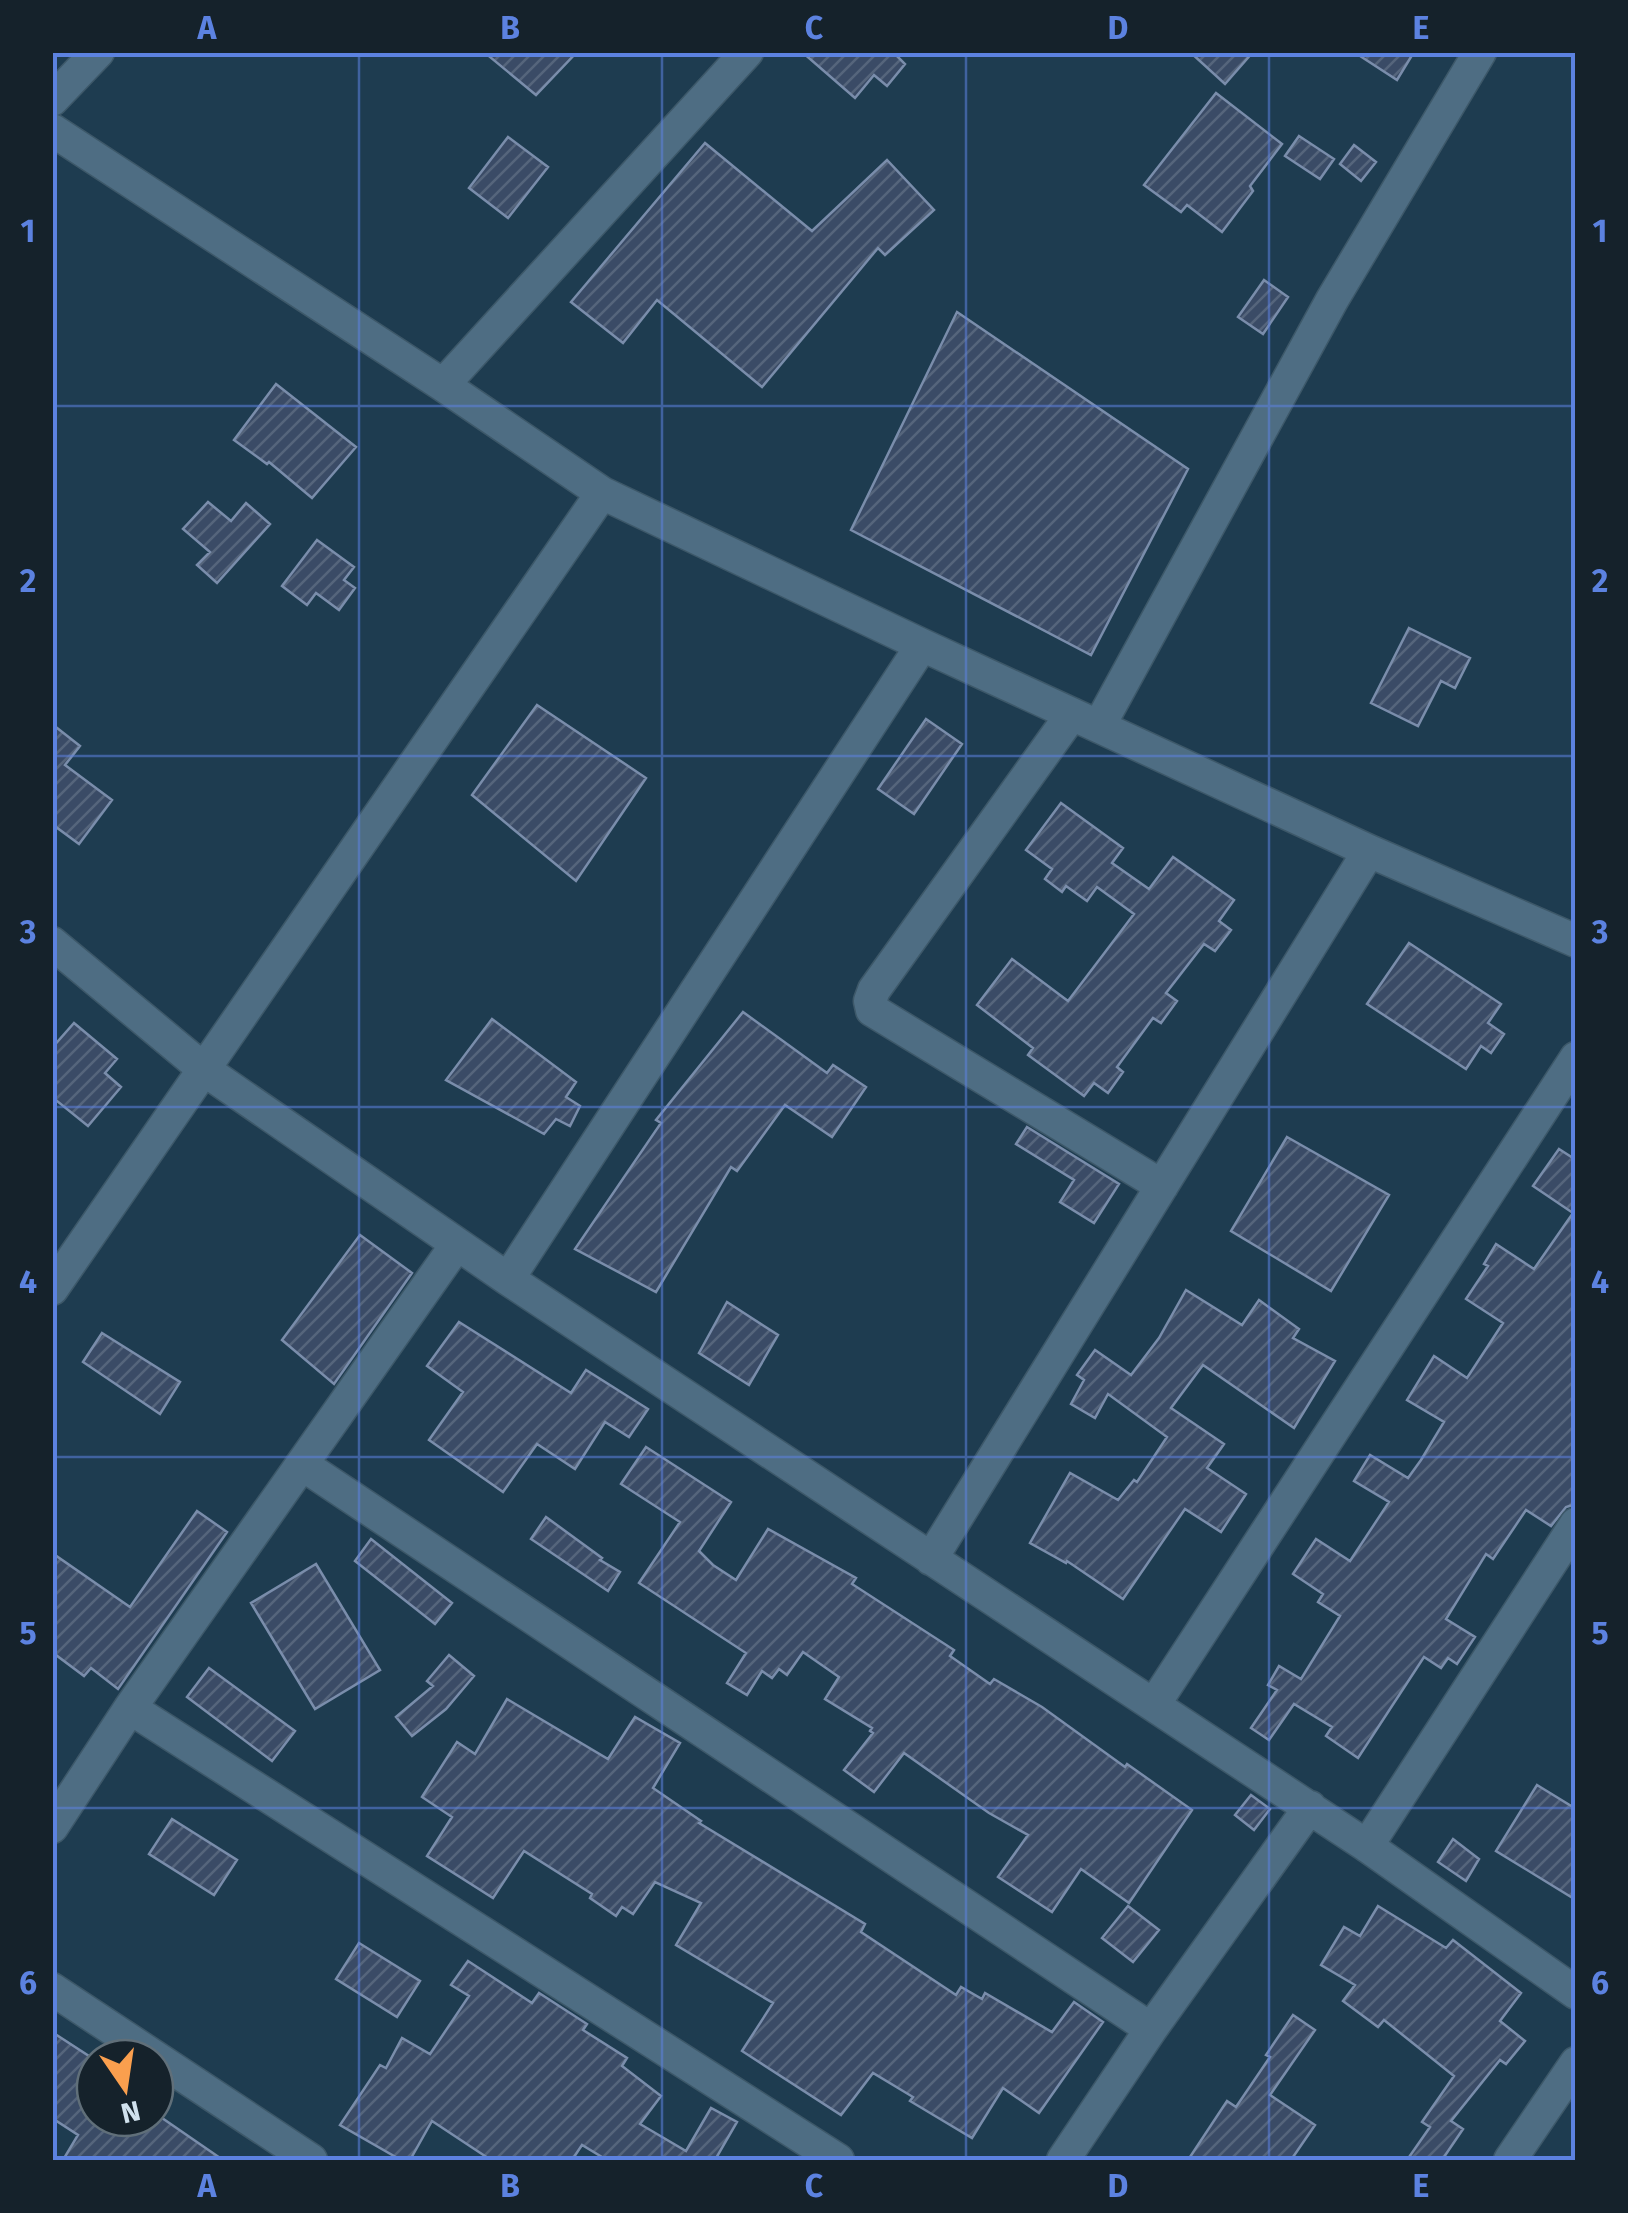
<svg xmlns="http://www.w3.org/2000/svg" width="1628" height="2213" font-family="'Fira Sans',sans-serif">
<defs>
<pattern id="building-hatch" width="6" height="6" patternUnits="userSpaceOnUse" patternTransform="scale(2.5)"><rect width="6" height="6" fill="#3a4b66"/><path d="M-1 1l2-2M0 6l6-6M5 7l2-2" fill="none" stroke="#55657c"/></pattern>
</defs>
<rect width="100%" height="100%" fill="#1e3c50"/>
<path fill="url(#building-hatch)" stroke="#7a8dab" stroke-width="2.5" d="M484,52H577L536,95Z
M802,52H893L905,64L887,86L874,75L855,98Z
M1190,52H1253L1225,84Z
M1354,52H1414L1397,80Z
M1216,93L1282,144L1250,186L1253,191L1222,232L1187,205L1181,212L1144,185Z
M1299,136L1334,159L1320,179L1285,156Z
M508,137L548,167L508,218L469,188Z
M705,143L812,231L887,160L934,210L885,255L878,248L762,387L657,300L623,343L571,302Z
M1354,145L1376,162L1361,181L1340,164Z
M1264,280L1288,297L1263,334L1238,317Z
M957,312L1188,469L1091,655L851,530Z
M276,384L356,447L312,498L269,462L267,464L234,440Z
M208,502L231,521L246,503L270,524L217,583L197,565L210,552L183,529Z
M317,540L354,567L344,580L355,588L339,610L316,593L307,605L282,586Z
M1409,628L1470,658L1455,688L1441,681L1418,726L1371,703Z
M537,705L646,778L576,881L472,795Z
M926,719L962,744L914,814L878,789Z
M52,724L80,746L65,765L112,800L79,844L52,824Z
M1061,803L1123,848L1112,863L1149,889L1173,857L1234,900L1219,921L1231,930L1215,951L1204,944L1166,993L1177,1001L1161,1023L1153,1018L1117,1067L1123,1072L1108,1093L1094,1083L1084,1096L1028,1055L1033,1048L977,1005L1012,959L1068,1001L1134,914L1097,887L1087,901L1066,886L1062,892L1045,879L1052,869L1026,850Z
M1409,943L1501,1004L1488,1023L1504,1034L1491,1053L1481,1046L1466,1069L1367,1004Z
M743,1012L827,1073L833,1065L866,1087L832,1137L785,1105L737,1171L731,1167L656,1292L575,1249L661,1123L656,1120Z
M492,1019L576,1082L566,1097L580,1106L570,1126L556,1119L544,1134L446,1080Z
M74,1023L117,1059L105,1073L121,1087L88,1126L52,1097V1048Z
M1027,1127L1119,1184L1094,1223L1060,1202L1074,1180L1016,1144Z
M1287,1137L1389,1195L1331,1291L1231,1231Z
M1559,1149L1576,1160V1504L1566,1507L1551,1526L1526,1510L1493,1559L1486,1554L1446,1619L1475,1637L1457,1664L1448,1658L1441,1668L1424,1657L1358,1758L1326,1736L1332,1727L1294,1704L1269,1740L1251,1728L1277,1690L1268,1685L1279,1666L1301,1679L1340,1616L1318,1602L1323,1594L1293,1574L1316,1539L1350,1561L1389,1502L1354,1481L1370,1455L1408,1478L1421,1460L1444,1422L1407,1400L1434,1356L1467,1378L1503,1323L1466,1299L1488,1266L1484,1264L1496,1244L1534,1269L1573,1213L1533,1186Z
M360,1235L412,1273L334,1384L282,1340Z
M1186,1290L1242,1325L1259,1300L1299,1329L1293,1338L1335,1361L1294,1428L1203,1365L1171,1408L1224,1444L1207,1468L1246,1494L1221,1532L1185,1509L1123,1599L1067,1561L1066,1563L1030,1543L1070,1473L1118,1500L1134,1480L1137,1482L1167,1437L1108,1394L1095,1418L1071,1404L1084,1380L1077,1375L1095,1350L1131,1375L1159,1338Z
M727,1302L778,1335L749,1385L699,1353Z
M459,1322L571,1393L586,1370L648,1409L629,1437L605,1422L575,1469L537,1444L503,1492L429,1440L463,1392L427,1366Z
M102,1333L180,1382L160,1414L83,1362Z
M646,1447L731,1502L699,1551L713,1565L736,1580L768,1529L856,1578L852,1584L954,1650L950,1656L990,1684L994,1679L1042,1707L1125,1767L1127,1764L1192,1810L1129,1903L1081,1869L1052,1912L998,1877L1028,1835L989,1813L904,1753L874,1792L844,1770L873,1733L870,1731L872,1728L825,1699L839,1677L803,1652L787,1675L779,1669L772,1678L762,1671L747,1695L727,1683L746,1653L639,1583L680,1522L621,1484Z
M197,1511L227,1532L118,1689L91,1668L84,1676L52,1652V1553L130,1607Z
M546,1517L602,1558L600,1560L620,1572L608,1591L531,1539Z
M371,1539L452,1603L435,1624L355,1561Z
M316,1564L380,1670L315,1709L251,1603Z
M449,1655L474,1676L446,1709L412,1736L396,1717L433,1686L427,1681Z
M209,1668L295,1731L272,1761L187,1697Z
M507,1699L608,1759L635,1717L680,1743L653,1788L701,1821L699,1823L865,1924L861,1932L956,1995L961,1987L982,1999L985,1993L1052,2032L1074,2002L1103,2022L1039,2113L1003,2088L972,2138L910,2101L913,2097L873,2073L841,2115L742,2051L773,2003L676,1945L701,1903L655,1882L633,1914L622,1907L616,1916L590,1898L592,1894L524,1851L493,1898L427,1856L452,1817L422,1797L457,1742L475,1754Z
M1537,1785L1576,1809V1900L1496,1851Z
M1251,1795L1270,1809L1254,1830L1235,1815Z
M172,1819L237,1860L214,1895L149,1854Z
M1453,1839L1479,1859L1466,1881L1438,1862Z
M1128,1906L1159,1930L1133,1962L1102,1938Z
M1378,1906L1446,1948L1453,1940L1521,1993L1500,2021L1525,2041L1506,2064L1500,2060L1451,2121L1463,2129L1442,2160H1407L1430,2127L1422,2122L1454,2076L1384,2020L1378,2027L1343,2001L1355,1985L1321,1965L1344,1927L1360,1936Z
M359,1943L420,1981L397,2017L336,1979Z
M468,1961L532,2003L539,1993L587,2024L583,2030L627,2058L622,2066L661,2096L640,2124L686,2151L711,2108L737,2122L715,2160H607L582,2145L572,2160H491L432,2121L410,2160H401L340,2125L380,2065L386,2068L402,2038L430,2054L469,1996L451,1985Z
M1293,2015L1315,2030L1270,2095L1315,2125L1291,2160H1188L1227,2101L1236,2107L1270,2057L1266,2055Z
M52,2032L95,2060V2118H162L223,2160H63L78,2135L52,2118Z"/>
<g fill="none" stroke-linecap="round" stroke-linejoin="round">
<defs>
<path id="street" d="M52,100L98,52
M52,130L443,385L602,493L922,645L1369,851L1576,941
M443,385L747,52
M1072,714L874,990L870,1001L872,1010L1162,1186
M1099,726L1332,300L1480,52
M52,943L206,1071L508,1279L1367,1846L1576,1993
M508,1279L922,645
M52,1289L602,493
M303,1465L1151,2029
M931,1559L1369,851
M1155,1703L1576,1058
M130,1708L838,2160
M52,1827L130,1708L457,1244
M1367,1846L1576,1524
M52,1989L311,2160
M1063,2160L1151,2029L1310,1807
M1510,2160L1576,2063"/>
</defs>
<use href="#street" stroke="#3d5869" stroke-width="35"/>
<use href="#street" stroke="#4e6d83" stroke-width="32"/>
</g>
<path fill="none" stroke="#5c82e0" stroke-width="2.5" stroke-opacity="0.55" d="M359,52V2160M662,52V2160M966,52V2160M1269,52V2160M52,406H1576M52,756H1576M52,1107H1576M52,1457H1576M52,1808H1576"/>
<rect width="1628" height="2213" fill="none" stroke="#15222b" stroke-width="110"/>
<g transform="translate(125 2088) rotate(167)"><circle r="48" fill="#15222b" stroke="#606f79" stroke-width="2.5"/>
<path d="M0-8L18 38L0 25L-18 38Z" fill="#fa9f4e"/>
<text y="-15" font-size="28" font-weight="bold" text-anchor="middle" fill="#d1e2ee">N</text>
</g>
<rect x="55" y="55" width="1518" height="2103" fill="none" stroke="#5c82e0" stroke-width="4"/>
<g font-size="32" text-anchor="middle" font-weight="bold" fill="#5c82e0">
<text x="207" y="39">A</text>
<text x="510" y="39">B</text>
<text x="814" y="39">C</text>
<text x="1118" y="39">D</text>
<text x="1421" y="39">E</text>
<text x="28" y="242">1</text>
<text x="1600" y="242">1</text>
<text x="28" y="592">2</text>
<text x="1600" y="592">2</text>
<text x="28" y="943">3</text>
<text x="1600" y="943">3</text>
<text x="28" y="1293">4</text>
<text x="1600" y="1293">4</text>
<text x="28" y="1644">5</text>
<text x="1600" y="1644">5</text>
<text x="28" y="1994">6</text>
<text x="1600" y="1994">6</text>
<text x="207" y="2197">A</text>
<text x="510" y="2197">B</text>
<text x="814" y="2197">C</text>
<text x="1118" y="2197">D</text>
<text x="1421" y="2197">E</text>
</g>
</svg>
